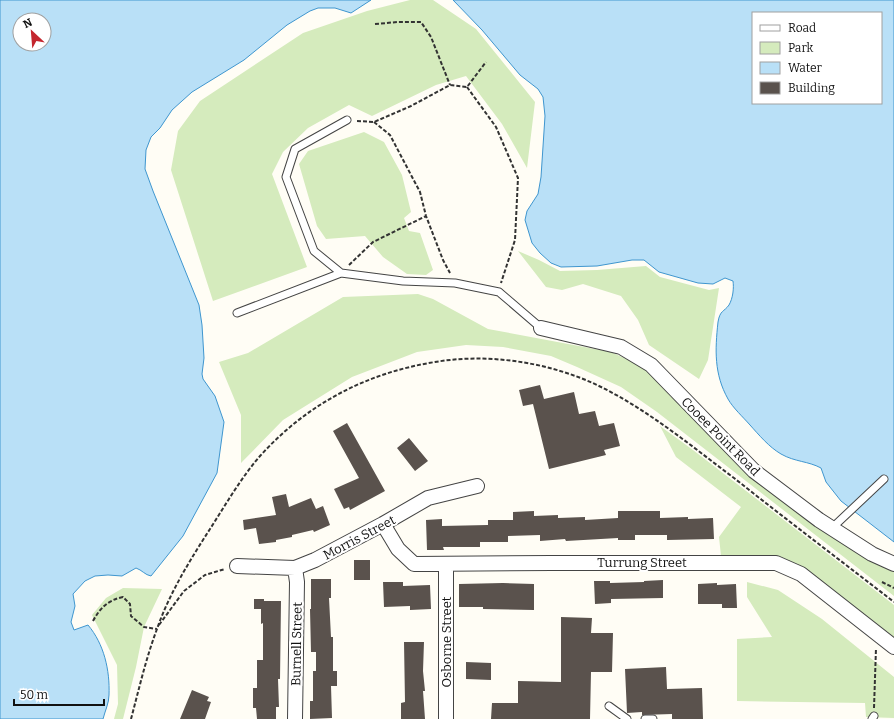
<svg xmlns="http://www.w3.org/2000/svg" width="894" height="719" font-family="Bitter,serif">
<rect width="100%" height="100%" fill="#fffdf5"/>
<path fill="#d5ebbd" d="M410,0H433L476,29L535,102L527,168L502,124L466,76L436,85L372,116L349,105L308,128L283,152L272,174L307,267L213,301L171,170L178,131L200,101L303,33L367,11Z
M364,132L384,142L402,175L411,212L404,218L409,231L420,233L433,270L426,275L407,274L383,257L365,236L326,239L317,226L299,164L308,151Z
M518,251L539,260L560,271L597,270L646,266L660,277L709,290L719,288L708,360L699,379L649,345L638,320L621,296L583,284L562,290L546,287Z
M418,294L433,299L488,329L611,352L644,367L732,457L894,571V596L657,412L621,387L577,367L551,356L503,347L466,345L417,352L352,377L283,420L241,463V415L219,362L248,353L343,297Z
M660,426L693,450L894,605V639L803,567L721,556L719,537L741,507L676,457Z
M747,582L778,590L822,619L894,677V718L866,717L865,703L737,701V639L772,637L747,597Z
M123,588L162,589L144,627L136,667L123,719H114L118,704L117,665L92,615L106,598Z"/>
<path fill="#b9e0f7" stroke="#3f96cf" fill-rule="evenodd" d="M0,0H371L351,13L335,8H318L310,11L287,25L244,60L192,92L172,110L160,128L151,137L146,150L145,169L153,191L199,305L202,325L204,358L202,374L203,379L215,396L224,422L217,473L183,536L151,576C145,575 142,570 136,568L122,576L108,575L95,576L85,581L73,594L75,606L71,622L74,630L88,625C104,644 110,670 109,695C109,703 105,711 103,719H0ZM20,20H44V44H20Z
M453,0H894V542L841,501L826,482L821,468C808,461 795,462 781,454C769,447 759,435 750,425C743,417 733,408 728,399C714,374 715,350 718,322C720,310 724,312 729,305C733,298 734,288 733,281L725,278L713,284L698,283L659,272L644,260H632L597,266L561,267L551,263L540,253L532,243L525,220L527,211L538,194L541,177L545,116L543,97L538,89L520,75L482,30ZM753,13H881V103H753Z"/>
<path fill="#5a524d" d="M540,385L544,399L574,392L579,414L595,411L599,426L614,423L620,446L604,450L606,455L549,469L533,404L523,406L519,390Z
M347,423L385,491L350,510L349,507L344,509L334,489L359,478L333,431Z
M409,438L428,461L415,471L397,448Z
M286,494L289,507L311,498L316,509L323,506L330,525L314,532L313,530L292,535V537L276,540V542L259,544L256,528L244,530L243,520L276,515L272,497Z
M534,511V516L558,515V518L585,517V520L618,518V511H660V518L688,517V519L713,518L714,539L667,540V535H635V540H618V538L566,541L565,539L540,541V535L508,536V542H480V547H443L444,550H427L426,520L442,519V526L488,525V520H513V512Z
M354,560H370V580H354Z
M311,579H331V598H329L331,637H333V671H337V686H331L332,718L310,719V701H313V671H316V652H311L310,609H311Z
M663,580V598L611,599V603L595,604L594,581H610V583L644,582V581Z
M383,582H403V586L430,585L431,609L410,610V606L384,607Z
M503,583L534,584V610L483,609V607H459V584Z
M717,583V585L736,584L737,608H722V604H698V584Z
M254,599H264V601H281L280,679H278L279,707H276V719H257L256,708H253V688H257V660H263V623L261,624V609H254Z
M561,617L592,618L591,633H613L612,672H591L590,719H491L492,703H518V681L561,682Z
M404,642H424L423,671L425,691H423L425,719H401V703L405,702Z
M466,662L491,663V680L466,679Z
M666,667L667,689L702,688L703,719H672V714L642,715V712L627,713L625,669Z
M192,690L209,697L207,701L211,702L205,719H180Z"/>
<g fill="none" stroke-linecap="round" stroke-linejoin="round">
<defs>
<path id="service" d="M341,273L314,251L286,177L295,149L347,120
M237,313L341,273L403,281L455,283L499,292L541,328
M832,528L884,479
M609,706L627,719
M645,719H653
M872,719L874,716"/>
<path id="minor" d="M541,328L621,347L651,365L754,471L819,520L872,554L894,564
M383,524L398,549L414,564L552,563H776L801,574L894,647
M446,564V719
M237,566L295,568L315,560L383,524L428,498L477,486
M295,568L297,582L295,719"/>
</defs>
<use href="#service" stroke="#444" stroke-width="9"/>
<use href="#minor" stroke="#444" stroke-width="16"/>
<path stroke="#333" stroke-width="2" stroke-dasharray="4 2" stroke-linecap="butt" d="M375,24L398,22H421L431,37L450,85
M467,87L496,127L518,178L515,240L501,283
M357,121L374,122L411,106L450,85L467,87L486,62
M374,122L390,135L420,192L426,216L443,260L450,273
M349,265L373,242L426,216
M882,582L894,588
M93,621C100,608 108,600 123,597L130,604L131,616L144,627L157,629
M159,625L184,591L205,575L225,569
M874,708L876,648
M131,719C139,689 146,658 157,629C169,594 190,560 210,529C226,504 241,478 260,456C307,404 366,373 435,362C488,353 548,362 597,385C647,409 690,445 734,478C787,520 841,561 894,602"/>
<use href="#service" stroke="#fff" stroke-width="7"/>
<use href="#minor" stroke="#fff" stroke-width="14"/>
</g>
<g text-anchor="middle" stroke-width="4" stroke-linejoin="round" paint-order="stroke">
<g font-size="13" fill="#111" stroke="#fff">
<text transform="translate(721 436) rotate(45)" y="5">Cooee Point Road</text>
<text transform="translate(359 537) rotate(-28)" y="5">Morris Street</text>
<text x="642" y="567">Turrung Street</text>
<text transform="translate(446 642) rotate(-90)" y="5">Osborne Street</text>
<text transform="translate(296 644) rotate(-89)" y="5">Burnell Street</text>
</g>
</g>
<rect x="752" y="12" width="130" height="92" fill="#ffffff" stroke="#a0a0a0"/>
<rect x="760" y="25" width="20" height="6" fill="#ffffff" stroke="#a0a0a0"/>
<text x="788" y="32" font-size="12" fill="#111111">Road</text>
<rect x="760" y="42" width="20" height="12" fill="#d5ebbd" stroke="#a0a0a0"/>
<text x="788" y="52" font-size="12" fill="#111111">Park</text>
<rect x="760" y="62" width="20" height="12" fill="#b9e0f7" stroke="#a0a0a0"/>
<text x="788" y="72" font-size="12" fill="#111111">Water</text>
<rect x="760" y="82" width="20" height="12" fill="#5a524d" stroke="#a0a0a0"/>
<text x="788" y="92" font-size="12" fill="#111111">Building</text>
<g transform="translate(32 32) rotate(334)"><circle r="19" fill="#ffffff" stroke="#a0a0a0"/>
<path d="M0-3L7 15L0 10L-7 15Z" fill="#c4262e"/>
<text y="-6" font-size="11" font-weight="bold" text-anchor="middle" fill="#111111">N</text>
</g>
<path d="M14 699v6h90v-6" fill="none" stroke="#111111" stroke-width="2"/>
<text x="20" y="699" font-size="12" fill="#111111" stroke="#ffffff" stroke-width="3" paint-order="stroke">50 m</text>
</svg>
